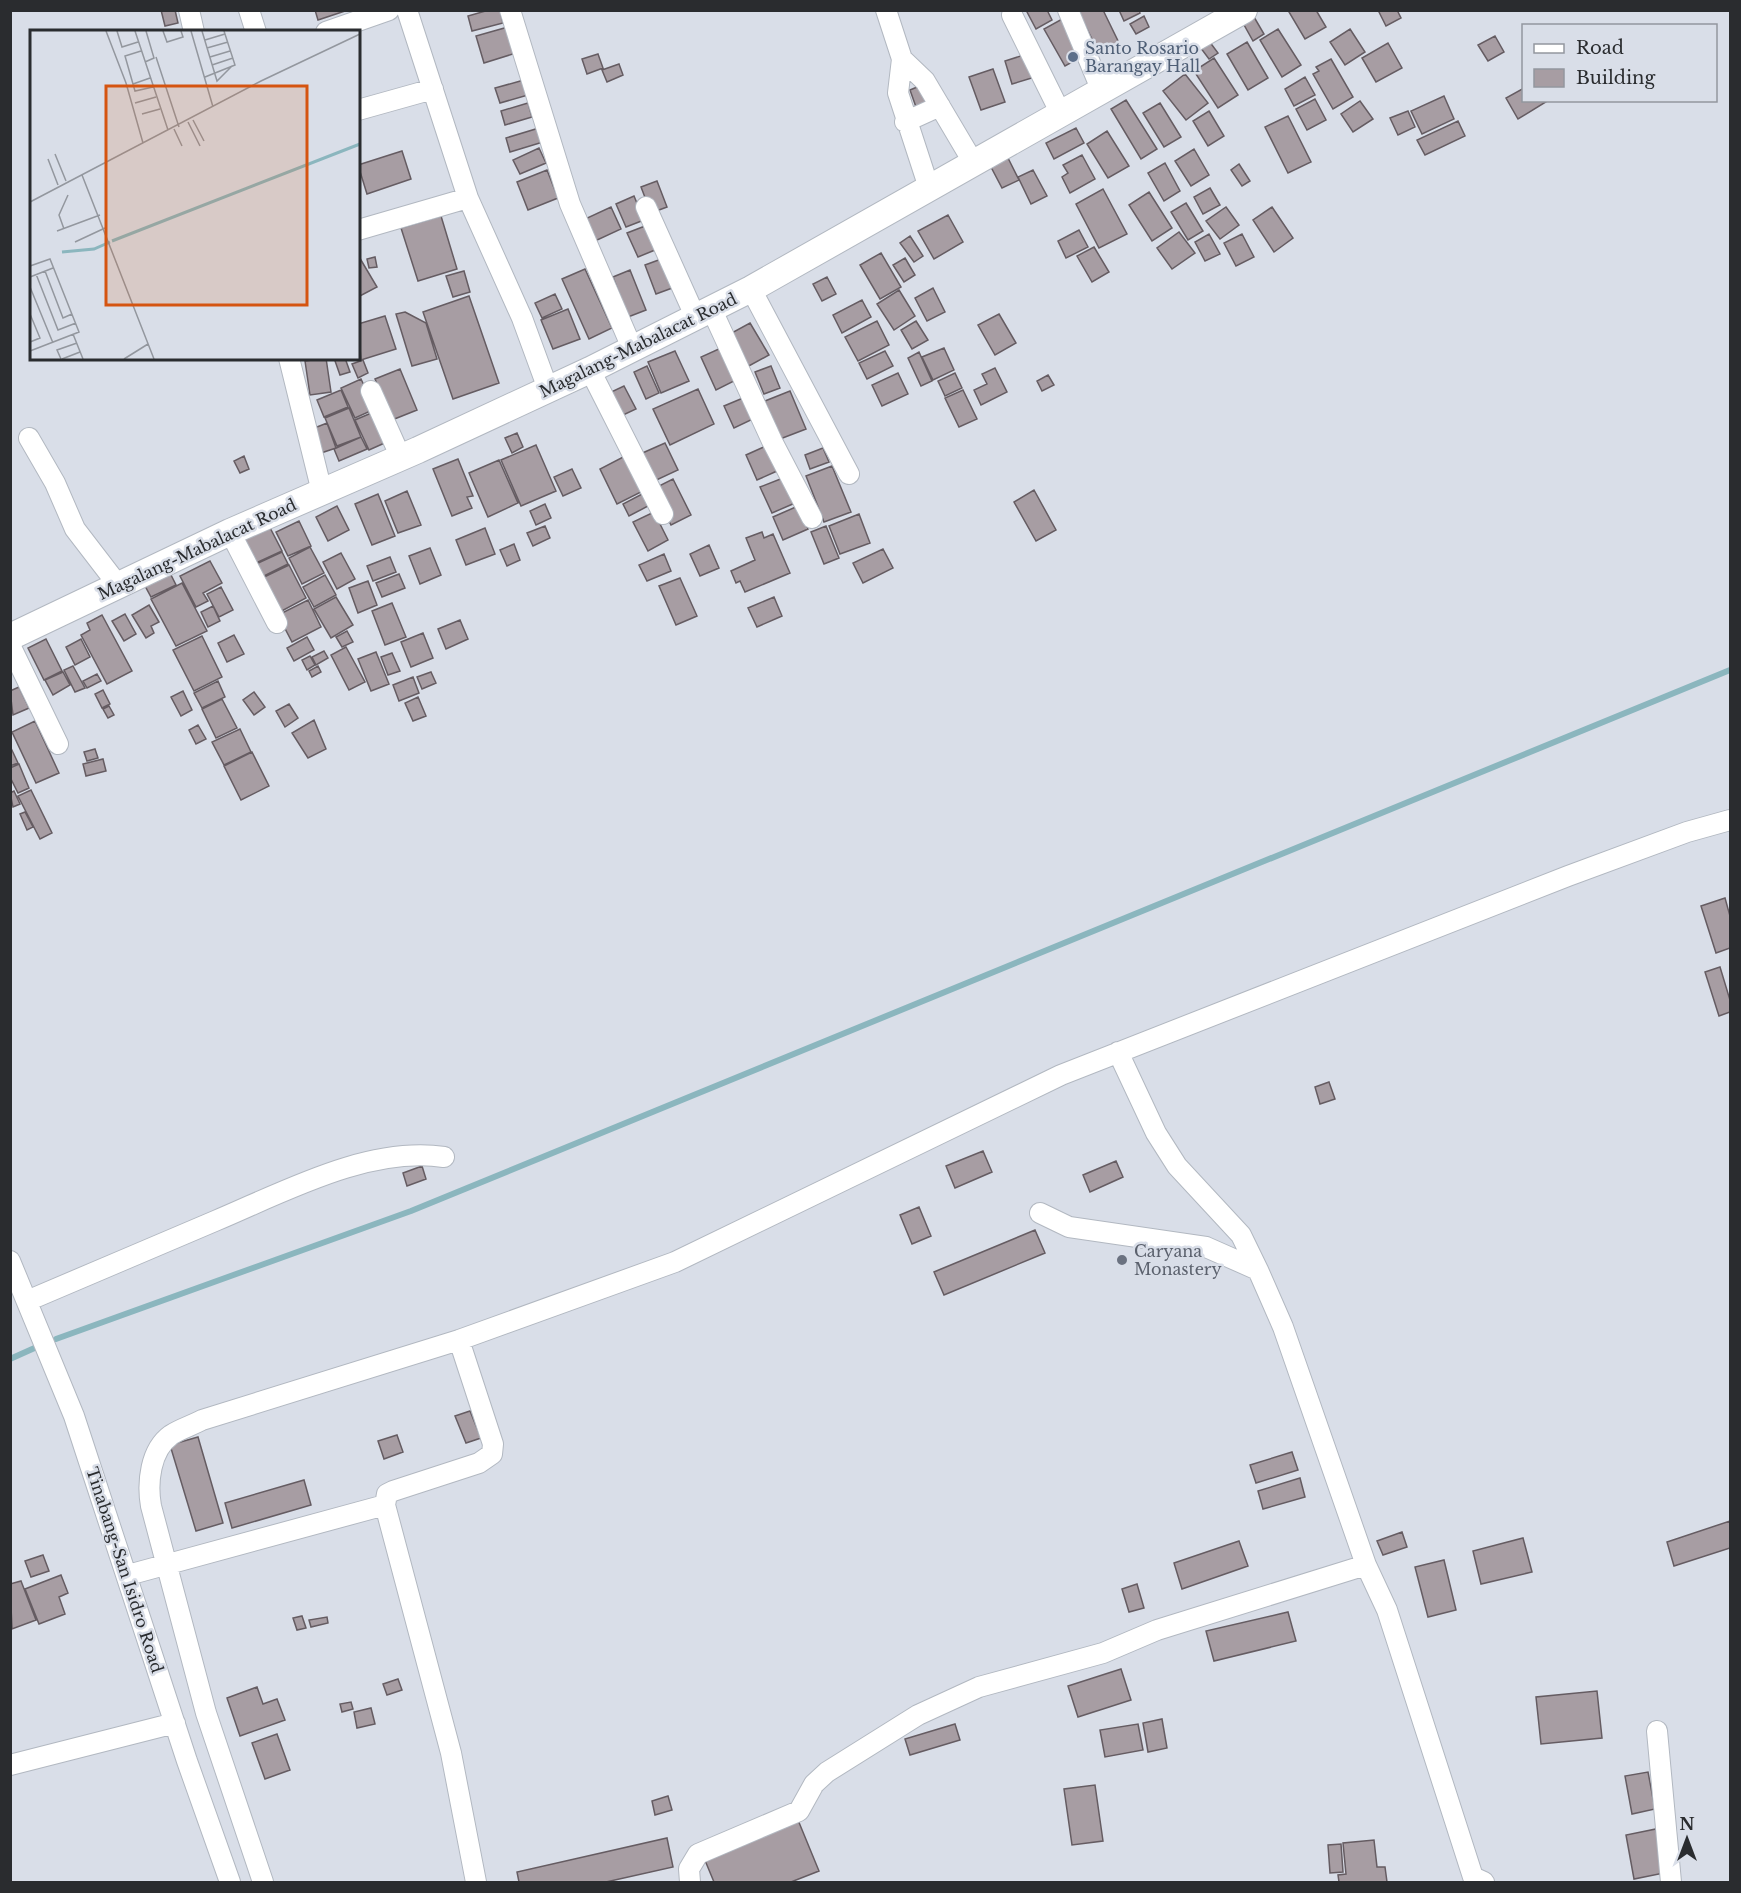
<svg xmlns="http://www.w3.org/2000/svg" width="1741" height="1893" font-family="'Libre Baskerville',serif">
<rect width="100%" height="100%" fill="#d9dee8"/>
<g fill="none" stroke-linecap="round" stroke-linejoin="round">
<path stroke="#8bb6be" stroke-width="6" d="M56,1339L411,1211L1730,670
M10,1359L39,1346"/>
</g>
<path fill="#a79da3" stroke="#655c62" stroke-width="1.5" d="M161,10H175L178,23L165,26Z
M315,10H348L318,20Z
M489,10H500L503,23L472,31L468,16Z
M1026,10H1047L1052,20L1036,29Z
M1103,10L1120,45L1100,55L1078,11Z
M1119,10H1139L1140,13L1124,21Z
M1292,10H1316L1326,27L1305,39L1289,12Z
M1378,10H1397L1401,18L1386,26Z
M1144,16L1149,27L1136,34L1130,24Z
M1254,17L1264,34L1253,41L1243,23Z
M1064,18L1085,55L1065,66L1044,29Z
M508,27L516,53L484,63L476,36Z
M1278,29L1301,65L1282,77L1260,40Z
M1350,29L1365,52L1345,65L1330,42Z
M1495,36L1504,52L1488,61L1478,45Z
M1209,41L1218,53L1209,59L1200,47Z
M1247,42L1268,78L1248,90L1227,54Z
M1388,43L1402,68L1376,82L1362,58Z
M598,54L603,68L587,74L582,59Z
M1027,54L1035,77L1012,84L1005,61Z
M1214,58L1238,95L1218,108L1194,71Z
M1331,59L1353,97L1333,109L1313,74L1319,71L1316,67Z
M619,64L623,75L607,82L602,70Z
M993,69L1005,102L981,110L969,77Z
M1185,74L1208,103L1186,120L1163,91Z
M1305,77L1315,95L1294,106L1285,89Z
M524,80L528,95L500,103L495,88Z
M922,85L929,102L916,107L910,90Z
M1524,88V100H1549L1518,119L1506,98Z
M1444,96L1454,119L1422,134L1411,111Z
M1315,99L1326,120L1307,130L1296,109Z
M1126,100L1157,149L1141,159L1111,109Z
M1360,101L1373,119L1353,132L1341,114Z
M528,103L532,117L505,125L501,111Z
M1160,103L1181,137L1164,147L1143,113Z
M1209,111L1224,136L1208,146L1193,121Z
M1408,111L1415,127L1398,135L1390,118Z
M1288,116L1311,162L1288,173L1265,127Z
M1458,121L1465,136L1425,155L1417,140Z
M539,128L543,142L510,152L506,138Z
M1076,128L1084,143L1054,159L1046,143Z
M1107,131L1129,166L1108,178L1087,144Z
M539,148L546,163L520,174L513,160Z
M1194,149L1209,175L1191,186L1175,161Z
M402,151L411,179L367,194L358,165Z
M1082,155L1095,179L1070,193L1062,177L1068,173L1063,165Z
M1008,158L1019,180L1002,188L991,167Z
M1165,163L1180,191L1164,201L1148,173Z
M1239,164L1250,181L1242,186L1231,170Z
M547,170L558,198L528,210L517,182Z
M1033,170L1047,196L1031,204L1018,177Z
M657,181L667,207L651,213L641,187Z
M1210,188L1220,205L1203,214L1194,197Z
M1103,189L1127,234L1099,248L1076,204Z
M1149,192L1172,228L1152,241L1129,205Z
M634,196L644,220L626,227L616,204Z
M1186,203L1203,231L1188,240L1171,212Z
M611,207L621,229L595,241L585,219Z
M1226,207L1239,225L1220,239L1206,221Z
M1272,207L1293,238L1274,252L1253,220Z
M948,215L963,242L934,259L918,231Z
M441,216L457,269L418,281L401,228Z
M645,226L655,250L638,257L627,233Z
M1079,230L1088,247L1066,258L1058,241Z
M1179,232L1195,253L1172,269L1157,248Z
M1209,234L1220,254L1205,261L1195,242Z
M1242,234L1254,257L1236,266L1224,243Z
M910,236L923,256L914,262L900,243Z
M1094,247L1109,272L1092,282L1077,256Z
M881,253L901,287L880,299L860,265Z
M358,255L377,287L358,297Z
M375,257L377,267L369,268L367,259Z
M664,258L675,287L656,294L645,265Z
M905,258L915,275L904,282L893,265Z
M585,269L612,328L589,339L562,279Z
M630,270L646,310L628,317L613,277Z
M464,271L470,292L453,297L446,276Z
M827,277L836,294L822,301L813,284Z
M933,288L945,312L927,321L915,298Z
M899,290L915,316L894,330L877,304Z
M555,294L562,309L542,318L535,303Z
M469,296L499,383L453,399L423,312Z
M862,300L871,317L842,333L833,315Z
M568,309L580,339L553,349L541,320Z
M405,312L426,323L437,359L412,366L396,314Z
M999,314L1016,343L995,355L978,325Z
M385,316L396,349L361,360L358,324Z
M877,321L889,345L858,361L845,337Z
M916,321L928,340L912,349L901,330Z
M750,323L769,355L747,367L728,335Z
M721,348L736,380L716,390L701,357Z
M944,348L954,370L933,380L922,357Z
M675,351L689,381L661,393L648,362Z
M885,351L893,366L867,379L859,363Z
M919,352L932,381L921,386L908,358Z
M326,358L331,392L310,395L305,361Z
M334,358H345L350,372L340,375Z
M363,360L368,373L358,378L352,364Z
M647,366L659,393L646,399L634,372Z
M771,366L780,388L764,394L755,372Z
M995,368L1007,392L981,405L974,390L987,384L982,374Z
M400,369L417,410L392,420L375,379Z
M898,373L908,394L882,406L872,385Z
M955,373L962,388L945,396L938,381Z
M1048,375L1054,385L1042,391L1037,381Z
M361,379L375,409L355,418L341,388Z
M624,386L636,409L621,416L609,393Z
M698,389L714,424L670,445L653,409Z
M341,390L348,407L324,417L317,400Z
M963,390L977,419L959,427L945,398Z
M790,391L806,429L780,439L765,401Z
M743,398L753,419L734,428L724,406Z
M349,408L361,437L337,446L325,418Z
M376,411L389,441L369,450L355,420Z
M327,423L336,448L321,453L312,429Z
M517,433L523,447L512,453L505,438Z
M361,437L367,449L339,461L334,449Z
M665,443L678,470L650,483L638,455Z
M536,445L556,491L521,506L501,460Z
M766,446L777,471L757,480L746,455Z
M823,448L829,462L810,469L805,455Z
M627,455L645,490L617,504L600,469Z
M244,456L249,469L240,473L234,461Z
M458,459L473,496L467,497L472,508L452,516L433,469Z
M499,460L518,503L488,517L469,473Z
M832,466L851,512L824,522L806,476Z
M572,469L581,488L563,496L554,477Z
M783,478L795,503L772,513L760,487Z
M673,479L691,515L671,525L653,489Z
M1034,490L1056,530L1036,541L1014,502Z
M407,491L421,525L398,533L385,501Z
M644,493L650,505L629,516L623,504Z
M378,494L395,536L372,545L355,504Z
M545,504L551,518L536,525L530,511Z
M337,506L349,530L328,541L316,517Z
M798,506L808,529L783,540L773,517Z
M654,512L668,540L648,551L633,522Z
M859,514L870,543L840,554L829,526Z
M266,520L282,551L256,563L241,532Z
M299,521L311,546L288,556L276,532Z
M545,526L550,538L533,546L527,533Z
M826,526L839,558L824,564L811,532Z
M485,528L495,554L466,565L456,540Z
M762,532L764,538L773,534L790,573L745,592L740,581L736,583L731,571L755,560L746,538Z
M514,544L520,560L507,566L500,550Z
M709,545L719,568L700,576L690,554Z
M310,547L324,573L302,584L289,558Z
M430,548L441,575L420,584L409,556Z
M883,549L893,568L863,583L853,563Z
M282,552L288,564L262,577L256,564Z
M341,553L355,579L337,589L323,562Z
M664,554L671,571L647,581L639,565Z
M390,557L396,572L373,581L367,566Z
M210,561L222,583L203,593L208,601L196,607L180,576Z
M289,565L306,598L278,613L260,579Z
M169,571L176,585L151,597L144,584Z
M399,574L405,588L382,597L376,583Z
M325,575L336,595L314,607L303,587Z
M680,578L697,616L676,625L659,586Z
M368,581L377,605L358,613L349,588Z
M182,583L207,631L176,646L151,599Z
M221,587L233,610L219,617L207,594Z
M336,597L353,625L331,638L314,609Z
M774,597L782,616L757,627L748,608Z
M308,600L321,627L292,642L278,615Z
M392,603L406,637L385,645L372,611Z
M149,605L159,622L151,626L154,633L146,638L132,615Z
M213,606L220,621L208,627L201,612Z
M125,614L136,634L124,641L112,621Z
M102,615L132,671L107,684L81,635L90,630L87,623Z
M460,620L468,639L446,649L438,629Z
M347,631L353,642L342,647L336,637Z
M423,633L433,658L411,667L401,642Z
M234,635L244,654L227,662L218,643Z
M202,636L222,677L194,691L173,650Z
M307,637L314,650L294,661L287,648Z
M46,639L62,671L44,680L28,648Z
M81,639L90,657L75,665L66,647Z
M346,647L365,682L349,690L331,655Z
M324,651L328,658L316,665L312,657Z
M376,652L389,684L371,691L358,659Z
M392,653L400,671L388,675L381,657Z
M310,656L315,665L307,670L302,660Z
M73,666L85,688L75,692L64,670Z
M318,666L321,672L312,677L309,671Z
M63,672L70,685L53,695L45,680Z
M431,672L436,683L422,689L417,677Z
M97,674L101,681L87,688L83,681Z
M413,677L419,693L399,701L393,685Z
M218,681L225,697L202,708L194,693Z
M19,687L29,708L13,715L10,691Z
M103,690L110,704L102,708L95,694Z
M183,691L192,710L181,716L171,697Z
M254,692L265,707L254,715L243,700Z
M418,697L426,716L413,721L405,703Z
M222,699L237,728L216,738L202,709Z
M289,704L298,718L285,727L276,711Z
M109,706L114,715L108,718L103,709Z
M314,720L326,749L308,758L292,733Z
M35,721L59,773L36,783L12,732Z
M198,725L206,739L196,744L189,730Z
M240,729L251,752L224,765L212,742Z
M10,746L18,763L10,766Z
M95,749L98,758L87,761L84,752Z
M252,752L269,786L241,800L224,766Z
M103,759L106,771L86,776L83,764Z
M19,764L29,788L18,793L10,777V768Z
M31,790L52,833L40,839L18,796Z
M14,791L20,804L13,807L10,793Z
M25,812L33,827L27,830L20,814Z
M1725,898L1730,916V948L1716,953L1701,906Z
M1720,967L1730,1000V1012L1719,1016L1705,972Z
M1329,1082L1335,1099L1320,1104L1315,1087Z
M983,1151L992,1172L955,1188L946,1166Z
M1116,1161L1123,1177L1090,1192L1083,1175Z
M422,1166L426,1179L407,1186L403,1173Z
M919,1207L931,1236L912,1244L900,1215Z
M1035,1230L1045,1253L944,1295L934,1272Z
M470,1411L481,1438L466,1443L455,1416Z
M397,1435L403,1452L384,1459L378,1441Z
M198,1437L223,1523L196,1531L170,1445Z
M1292,1452L1298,1470L1256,1483L1250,1465Z
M1300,1478L1305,1497L1263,1509L1258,1491Z
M304,1480L311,1505L232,1528L225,1503Z
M1730,1521V1548L1674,1566L1667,1542Z
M1402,1532L1407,1547L1383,1555L1377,1541Z
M1523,1538L1532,1572L1481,1584L1473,1551Z
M1239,1541L1248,1566L1182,1589L1174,1563Z
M43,1555L49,1571L31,1577L25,1561Z
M1444,1560L1456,1610L1428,1617L1415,1567Z
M61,1575L68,1593L59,1597L65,1614L39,1624L25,1589Z
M21,1581L36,1620L12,1629L10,1584Z
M1137,1584L1144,1608L1129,1612L1122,1589Z
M1288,1612L1296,1641L1214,1661L1206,1631Z
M302,1616L306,1628L297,1630L293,1618Z
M327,1617L328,1623L311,1627L309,1620Z
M1121,1669L1131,1700L1078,1717L1068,1686Z
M398,1679L402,1690L387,1695L383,1684Z
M257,1687L263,1704L277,1699L285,1720L240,1736L227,1698Z
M1597,1691L1602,1738L1541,1744L1536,1697Z
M351,1702L353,1709L342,1712L340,1704Z
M371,1708L375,1724L357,1728L354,1712Z
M1162,1719L1167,1748L1148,1752L1143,1723Z
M955,1724L960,1740L910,1755L905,1739Z
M1138,1724L1143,1750L1105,1757L1100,1730Z
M277,1734L290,1770L265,1779L252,1743Z
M1648,1772L1655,1809L1632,1814L1625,1776Z
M1095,1785L1103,1841L1072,1845L1064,1789Z
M668,1796L672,1810L655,1815L652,1801Z
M798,1820L819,1871L791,1882H714L704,1858Z
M1656,1829L1664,1873L1634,1879L1626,1835Z
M667,1838L673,1867L606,1882H519L517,1872Z
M1374,1840L1377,1867H1385L1387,1882H1339L1338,1875L1346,1874L1343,1843Z
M1341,1844L1343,1872L1330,1873L1328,1845Z"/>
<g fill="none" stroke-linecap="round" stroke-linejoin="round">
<defs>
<path id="minor" d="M189,10L194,32
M249,10L256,32
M407,10L468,198L522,318L548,389
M510,10L570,204L632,348
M886,10L902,59L898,93L929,188
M1068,10L1101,89
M1012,15L1060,112
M326,32L389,10
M902,59L925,81L973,162
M358,110L433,89
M905,122L940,106
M646,207L695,316
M358,230L468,198
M751,289L849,474
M711,308L772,441L812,518
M289,358L322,492
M590,370L663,514
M371,391L401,458
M29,438L55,483L75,529L118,585
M230,532L277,623
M10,645L58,744
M1040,1213L1069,1227L1206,1247L1258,1270
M10,1261L74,1416L187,1761L230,1882
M27,1301C90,1274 152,1248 215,1221C284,1192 368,1146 444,1157
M459,1340L493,1444L492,1454L479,1463L393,1491L387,1494L385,1505L451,1753L476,1882
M1366,1565L1387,1610L1473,1877L1484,1882
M128,1575L385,1505
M1657,1731L1671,1882
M10,1765L175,1723
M263,1882L206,1713L151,1506C147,1483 150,1450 171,1435C180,1429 193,1425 202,1420L459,1340L675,1262L1061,1075L1568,876L1687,832L1730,820
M690,1882L689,1869L698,1854L799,1811L814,1784L827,1772L918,1715L979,1687L1103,1653L1157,1630L1366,1565L1283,1327L1258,1270L1241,1235L1177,1166L1156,1133L1118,1052"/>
<path id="major" d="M10,637L230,532L418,450L590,370L751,289L1244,10"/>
</defs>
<use href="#minor" stroke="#b2b8c1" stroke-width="22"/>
<use href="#major" stroke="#b2b8c1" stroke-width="28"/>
<use href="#minor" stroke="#fff" stroke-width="20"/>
<use href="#major" stroke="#fff" stroke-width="26"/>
</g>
<circle fill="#5c6f8a" stroke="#d9dee8" stroke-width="2" cx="1073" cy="57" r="6"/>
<circle fill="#6b7280" stroke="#d9dee8" stroke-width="2" cx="1122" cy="1260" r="6"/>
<g text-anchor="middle" stroke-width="5" stroke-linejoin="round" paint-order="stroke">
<g font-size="16" fill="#4e5e75" stroke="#d9dee8" text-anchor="start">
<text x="1085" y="54">Santo Rosario<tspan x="1085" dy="18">Barangay Hall</tspan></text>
</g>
<g font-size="16" fill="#2a2c2f" stroke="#d9dee8">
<text transform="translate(638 345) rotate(-26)" y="6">Magalang-Mabalacat Road</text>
<text transform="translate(197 549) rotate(-25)" y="6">Magalang-Mabalacat Road</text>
<text transform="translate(125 1570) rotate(72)" y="6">Tinabang-San Isidro Road</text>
</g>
<g font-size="16" fill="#5b616d" stroke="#d9dee8" text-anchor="start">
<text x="1134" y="1257">Caryana<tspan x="1134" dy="18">Monastery</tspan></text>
</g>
</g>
<g transform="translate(30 30)">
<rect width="330" height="330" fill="#d9dee8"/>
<path fill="none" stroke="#8bb6be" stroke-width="3" d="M82,211L330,114M32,222L64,219L80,212"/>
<path fill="none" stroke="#93979e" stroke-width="1.5" d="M76,1L96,53L113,113M87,1L92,17L108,12M105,1L138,100M133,1L137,12L153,7L151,1M161,1L183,77M172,1L187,51L202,36M175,10L195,4M177,18L198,12M111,21L95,26L105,61L123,57M126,27L149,97M180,27L200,21M115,32L124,28L116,1M182,35L203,28M175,47L205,35L194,1M103,54L120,48M105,73L126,67M112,84L130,79M163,90L174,111M158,92L170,116M144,99L152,116M25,124L36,151M18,129L28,155M52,145L124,329M0,172L231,51L330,4M34,199L29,185L38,165M27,201L70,185M45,212L75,198M0,236L20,229L49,302L0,321M15,241L33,288L42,284M6,244L28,300L46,293M0,247L23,238M0,257L23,313M0,284L10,308L0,312M43,304L53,329M31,329L27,320L47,313M32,329L50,322M94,329L118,314"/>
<path fill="#d55410" fill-opacity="0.15" stroke="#d55410" stroke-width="3" d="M76,56H277V275H76Z"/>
<rect width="330" height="330" fill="none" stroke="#2a2c2f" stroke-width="3"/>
</g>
<rect width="1741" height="1893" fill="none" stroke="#2a2c2f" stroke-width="24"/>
<rect x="1522" y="24" width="195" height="78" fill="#d9dee8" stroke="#93979e" stroke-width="1.5"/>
<rect x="1534" y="44" width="30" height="9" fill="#ffffff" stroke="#93979e" stroke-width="1.5"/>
<text x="1576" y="54" font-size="18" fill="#2a2c2f">Road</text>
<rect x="1534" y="69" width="30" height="18" fill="#a79da3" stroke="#93979e" stroke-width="1.5"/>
<text x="1576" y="84" font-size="18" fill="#2a2c2f">Building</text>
<g transform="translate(1687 1839)" stroke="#d9dee8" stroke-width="4.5" paint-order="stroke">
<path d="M0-4.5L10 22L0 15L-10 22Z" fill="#2a2c2f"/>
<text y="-9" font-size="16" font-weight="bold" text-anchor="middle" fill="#2a2c2f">N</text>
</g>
</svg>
